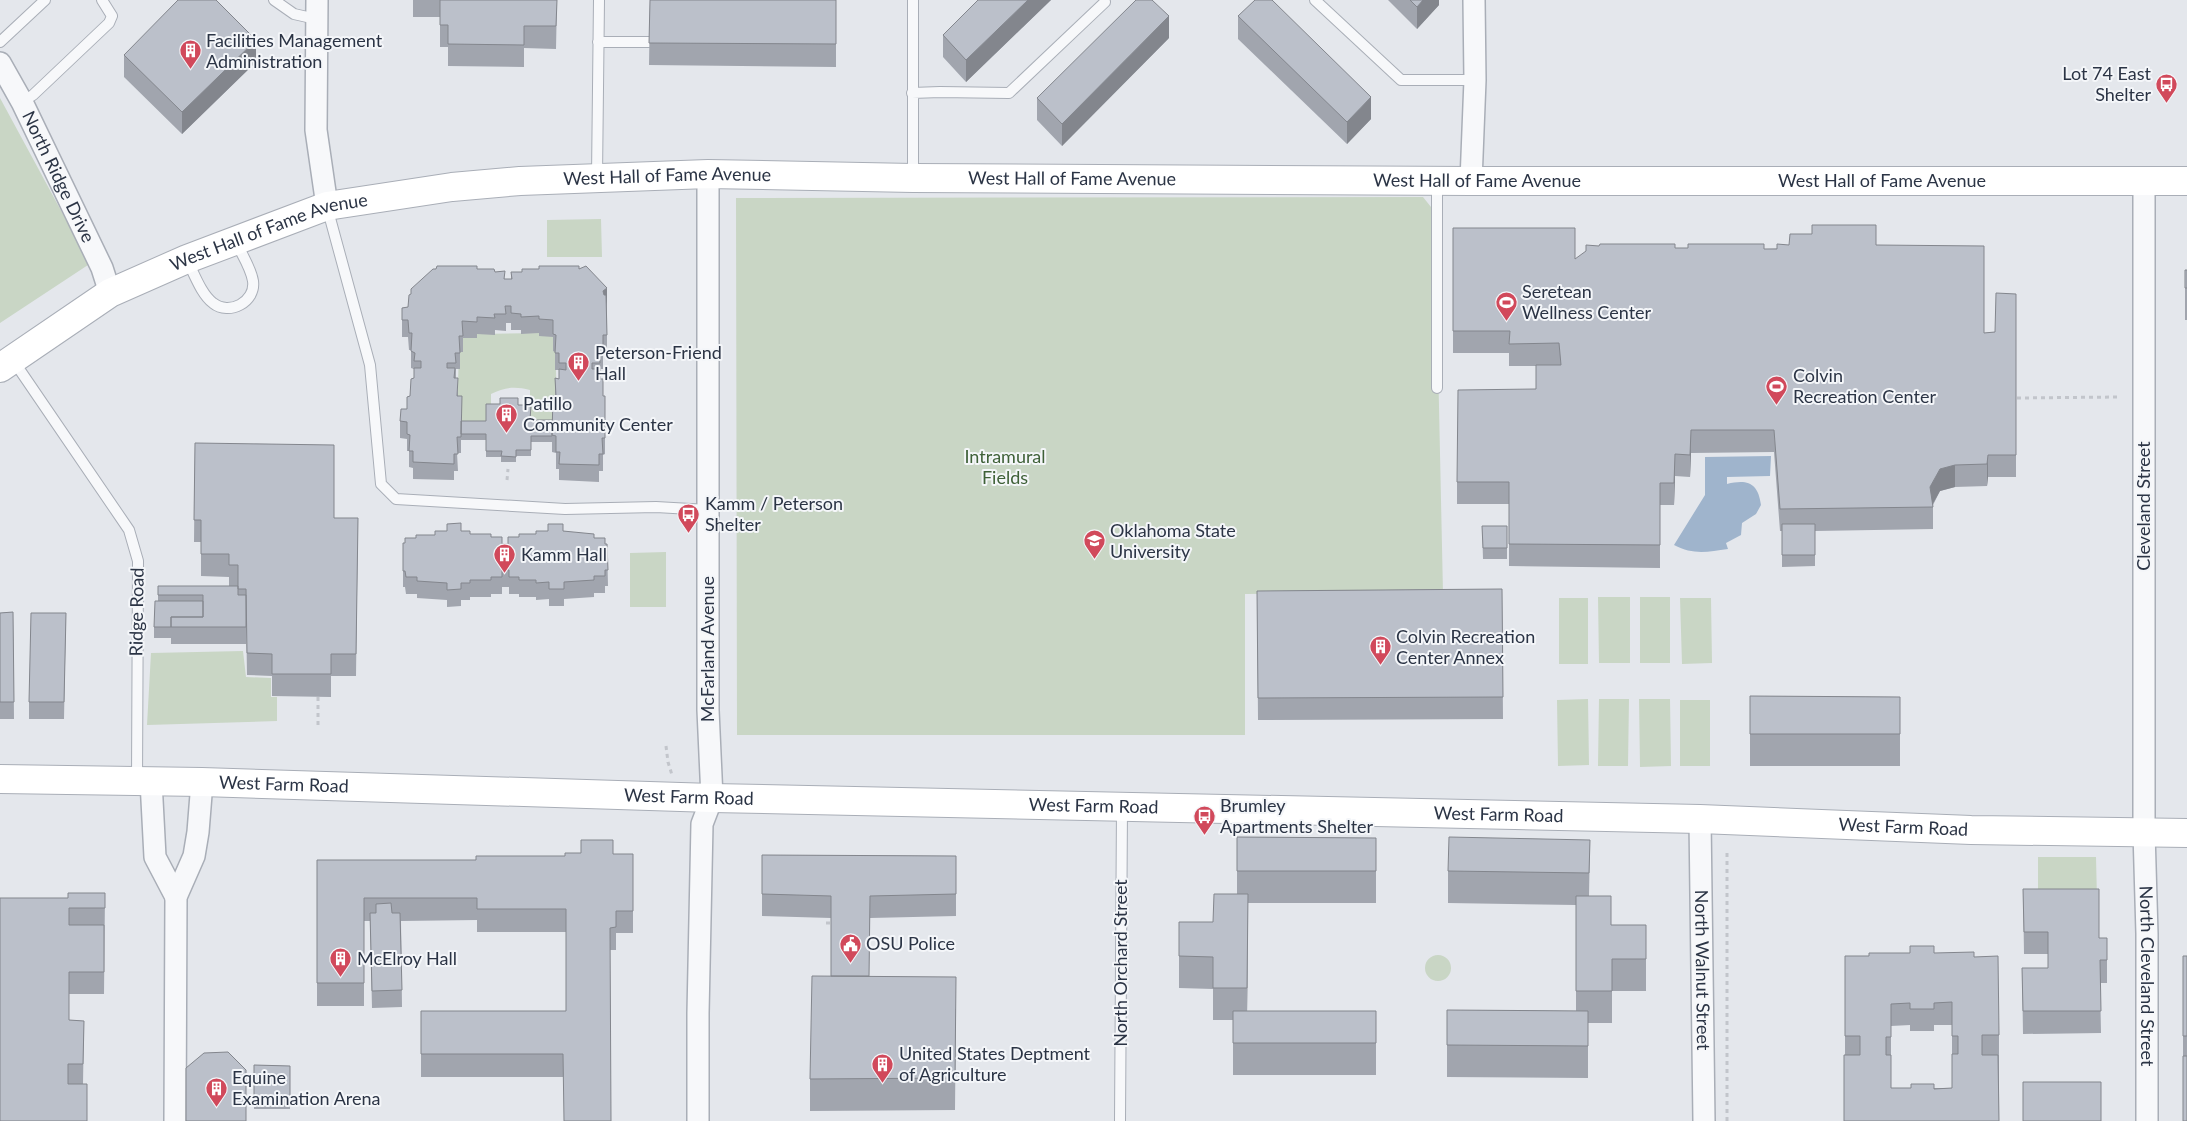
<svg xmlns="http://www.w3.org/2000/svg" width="2187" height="1121" font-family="Lato,sans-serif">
<rect width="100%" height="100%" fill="#e4e7ec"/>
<path fill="#c9d6c5" d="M0,98L84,253L88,265L0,323Z
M1423,197L1431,207L1435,220L1443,593L1245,594V735H737L736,198Z
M601,219L602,257H547V220Z
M539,333L553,337C557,357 558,406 552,426L530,425V390C515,386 505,387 491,394V410L486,427H461L462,413H457L459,352L462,338H477V334Z
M666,552V607H630V553Z
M1598,597H1630V663H1599Z
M1640,597H1670V663H1640Z
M1559,598H1588V664H1559Z
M1680,598H1711L1712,663L1682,664Z
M243,651L246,677L271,678V697H277V721L147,725L151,653Z
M1588,699L1589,765L1558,766L1557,700Z
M1599,699H1629L1628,766H1598Z
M1639,699H1670L1671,766L1640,767Z
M1680,700H1710V766H1680Z
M2038,857H2096L2097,899L2038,900Z
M1425 968a13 13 0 1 1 26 0a13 13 0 1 1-26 0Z"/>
<path fill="#9fb4cc" d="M1771,456L1770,476L1727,477V484C1748,479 1758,483 1761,505L1756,514L1742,523L1741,535L1726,543L1728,549C1707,552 1693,555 1674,545L1705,495V457Z"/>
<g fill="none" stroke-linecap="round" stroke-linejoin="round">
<defs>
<path id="lane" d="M274,0L294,14L316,19
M1315,0L1401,80H1475
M0,42L45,0
M598,42H649
M912,93L940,92L1009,93L1105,2
M22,102L33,95L109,23L112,16L102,0
M597,176L599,0
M913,176V0
M1437,181V388
M327,207L370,365L381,484L396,499L565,509L656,507L708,510
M187,260C194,273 201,294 213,303C229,316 256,302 253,281C251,268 242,255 236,242
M13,360L129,530L138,561L137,781
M1120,1121L1122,807"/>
<g id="street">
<path d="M317,0L316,130L327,206"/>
<path id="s1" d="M0,63L22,102L102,268L110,293"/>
<path d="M1471,181L1475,80L1474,0"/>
<path id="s2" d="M2144,181V832L2147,934V1121"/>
<path d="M151,781L155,857L176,897"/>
<path id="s3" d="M1700,819L1704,1121"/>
<path d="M175,1121L176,897L194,856L198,832L202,782"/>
<path d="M698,1121V1013L702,824L712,798L708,710V174"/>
</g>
<g id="secondary">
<path id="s4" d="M0,368L110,293L187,259L327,206L452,187L520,181L708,174L913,178L1471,181H2187"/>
<path id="s5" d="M0,779L202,782L712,798L1700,819L1971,830L2187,833"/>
</g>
</defs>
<use href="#lane" stroke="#a9aeb7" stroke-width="12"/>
<use href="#street" stroke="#a9aeb7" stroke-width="24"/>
<use href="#secondary" stroke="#a9aeb7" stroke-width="30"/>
<path stroke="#c2c5cb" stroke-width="3" stroke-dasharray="4 4" stroke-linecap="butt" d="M2017,398L2118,397
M507,480L508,469
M318,697V726
M666,746L668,762L672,775
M826,923H831
M1727,1121V850"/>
<use href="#lane" stroke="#f7f8fa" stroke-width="10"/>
<use href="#street" stroke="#f7f8fa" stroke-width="21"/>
<use href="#secondary" stroke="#fff" stroke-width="28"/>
</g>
<path fill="#a1a5ae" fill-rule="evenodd" d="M413,0H557L556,49L524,48V67L448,66V47H440V17H413Z
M650,0H836V67L649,65Z
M978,0H1051L966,82L943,57V35Z
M1388,0H1439V5L1417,29Z
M1238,16L1371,119L1347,144L1238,39Z
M1169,38L1062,146L1037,120V98Z
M124,55L256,62L182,134L124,77Z
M1453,228L1575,259L1675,248L1764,249L1876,245L1984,333L1995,332L2016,294V477H1988L1987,486L1955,487L1940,491L1933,505V529L1815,531V566L1782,567V531H1780L1774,452L1691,453L1690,477L1675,476L1674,505H1660V568L1509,566V504H1457V482L1536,389V366H1509V353H1453Z
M477,269L495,272L505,279H511V272H522L579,269L607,288V352H603V369H600V379L603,396H605V454L603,455V471H599V482L559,480V469H556V453L552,452V442H531V456H516V462H501V457H486V440H461V453H457L458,471H454V480L413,479V468L409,467V451H407V439L400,438V421L407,409L414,378V369L411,368V350H409L408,337H402V308L408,307L411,294V289ZM506,323H511V330H521V334L539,333V336L553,337V351L555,352V370H559V379L555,378V396L552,420H531L518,405L486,421H461L456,378V369H460V352H463V338H477V334L495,335V330L506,331Z
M2187,270V320H2185V288Z
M195,443L334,518H358L356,676H331V697L272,696V676L247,675L246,612V644H171V638H154V627L158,601V586H229V577L201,576V542H194Z
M1482,526H1507V559H1483Z
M461,531L470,534L491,537L502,544H508L519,537L536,534L563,531L594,538L605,544H607L608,586H605V593H594V597L564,599V606H549V599L536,600V597H519V594H509V587H502V594H491V597H470V600H461V606L447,607V600L417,598V594H406L405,587H403V560L405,543L416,538Z
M1502,589L1503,719L1258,720L1257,591Z
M13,612L14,719H0V613Z
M66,613L64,719H29V702Z
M1750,696L1900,697V766H1750Z
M1237,837L1376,838V903H1248L1247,1011H1376V1075H1233V1020H1213V989L1179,988V956L1213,922L1237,894Z
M1590,840L1589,896L1611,925H1646V991H1612V1023H1588V1078L1447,1077V1010L1576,1011V905L1448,903V871Z
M613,854H633V933H616V950H610L563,1077H421V1011H566V932H477V920L401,921L402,1007L372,1008L370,921H364V1006H317V860H476Z
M762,855L956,856V916L870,918L869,976L956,1009L955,1110L810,1111V1079L831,976V918L762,916Z
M2023,889L2099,938H2107V983H2100L2101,1033L2023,1034L2022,968H2048V954H2024Z
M105,893L104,994H69V1020L84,1021L83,1084L0,1121L68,898Z
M1934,953L1974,957L1999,1035V1121H1844L1845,1055V956H1869ZM1910,1025V1031H1934V1025H1952V1088H1891V1026Z
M2187,956V1121H2183V1036Z
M254,1065L290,1066V1109H254Z"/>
<path fill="#83868d" d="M1028,0H1051L966,82V60Z
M1423,0H1439V5L1417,29V7Z
M1169,16V38L1062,146V124Z
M256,40V62L182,134V112Z
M1371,97V119L1347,144V122Z
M607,288V305L603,291Z
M1691,430V453L1690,477V455Z
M1675,454V476L1674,505V483Z
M1988,455V477L1987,486V464Z
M1955,465V487L1940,491L1931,507L1930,487L1940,469Z
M1248,894V926L1247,1020V988Z"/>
<path fill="#bbc0ca" stroke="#83868d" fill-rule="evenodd" d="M178,0H216L256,40L182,112L124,55Z
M440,0H557L556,26H524V45L448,44V25H440Z
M650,0H836V44L649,43Z
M978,0H1028L966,60L943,35Z
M1136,0H1152L1169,16L1062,124L1037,98Z
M1255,0H1272L1371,97L1347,122L1238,16Z
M1410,0H1423L1417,7Z
M1812,225H1876V245L1984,246V333L1995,332L1996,293L2016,294V455H1988L1987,464L1955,465L1940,469L1930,487L1933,507L1780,509L1774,430H1691L1690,455L1675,454L1674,483H1660V545L1509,544V482H1457L1458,390L1536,389V365H1561L1559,343L1509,344L1510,331H1453V228H1575V259L1586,251V245L1599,246L1600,244H1675V248H1688V244H1764V249H1777V244L1789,245L1790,234H1812Z
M437,266H477V269H494L495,272L505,271L504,279H512L511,272H522V269H539V266H579V269L586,266L607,288L603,291L604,295H606L607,335H603V352L599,353L600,363H592V369H600V379H603V396H605V438H602L603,454H599V465L559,464L560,452H556V436L552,435L553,396H556L555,378L559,379V369L566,370V363H559V353H555L556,335L553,334V320L539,319V316L521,317V314L511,313V306H505L506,314H494L495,318L477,317V322L462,321L463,336H459L460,353H455L456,363H447V368H455L454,378H458L457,396H462L461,437H457L458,454H454V464L413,462V451H409L410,435L407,434V422L400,421L401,409H407V397L410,396L411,379L414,378V368H421V361H414L415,353L411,351L412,333H409L408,320H402V308L408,307L409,295L411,294V289L433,269H436Z
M2185,270H2187V288H2185Z
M500,398H518V405H531L530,420H552V436H531V450H516V457L501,456L502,451H486V434H461V421H486V404H500Z
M195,443L334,445V518H358L356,654H331V674H272V654L247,653L246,589H238V565H229V554H201V520H194Z
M461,523V531H470V534H491V537H502V544H508V537H519V534H536V531H548V524H563V531L594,534V538H605V544H607L608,570H605V576H594V580L564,582V589H549V582L536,583V580H519V577H509V570H502V577H491V580H470V583H461V589L447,590V583L417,581V577H406L405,571H403V543H405V538H416V535H435V531H447V524Z
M1782,524H1815V555H1782Z
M1482,526H1507V548H1483Z
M158,586H238V595H246V627H171V617H203V595H158Z
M1502,589L1503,697L1258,698L1257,591Z
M155,601H203V617H171V627H154Z
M13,612L14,702H0V613Z
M31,613H66L64,702H29Z
M1750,696L1900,697V734H1750Z
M1237,837L1376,838V871H1237Z
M1449,837L1590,840L1589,873L1448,871Z
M581,840H613V854H633V911H616V927L610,928L611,1121H564L563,1054H421V1011H566V909H477V898H364V983H317V860H476V856H565V853H581Z
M762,855L956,856V894L870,896L869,976H831V896L762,894Z
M2023,889H2099V938H2107V960H2100L2101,1011H2023L2022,968H2048V932H2024Z
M68,893H105V908H69V925H104V972H69V1020L84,1021L83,1064H68V1084H87V1121H0V898H68Z
M1214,894H1248L1247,988H1213V957L1179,956V922H1213Z
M1576,896H1611V925H1646V959H1612V991H1576Z
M391,903L392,913H400L402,990L372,991L370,913H376V904Z
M1910,946H1934V953L1974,952V957L1998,956L1999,1035H1982V1055H1998L1999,1121H1844V1055H1860V1036H1845V956H1869V953H1910ZM1952,1002V1036H1958V1054H1952V1088L1934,1089V1084H1911V1088H1891V1055H1886V1037H1891V1004L1910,1003V1009H1934V1003Z
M2183,956H2187V1036H2183Z
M812,976L956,977L955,1078L810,1079Z
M1447,1010L1588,1011V1046L1447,1045Z
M1233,1011H1376V1043H1233Z
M228,1052L246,1070V1121H186V1068L204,1053Z
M2183,1056H2187V1121H2183Z
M254,1065L290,1066V1098H254Z
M2023,1082H2101V1121H2023Z"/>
<defs>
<symbol id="building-pin" viewBox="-11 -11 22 30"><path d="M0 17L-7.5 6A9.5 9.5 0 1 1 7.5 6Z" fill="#d1495b" stroke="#f4f6f9"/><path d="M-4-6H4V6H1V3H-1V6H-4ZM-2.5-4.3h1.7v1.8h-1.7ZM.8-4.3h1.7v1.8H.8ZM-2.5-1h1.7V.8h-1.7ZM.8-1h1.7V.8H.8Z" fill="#fff"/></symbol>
<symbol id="bus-pin" viewBox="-11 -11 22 30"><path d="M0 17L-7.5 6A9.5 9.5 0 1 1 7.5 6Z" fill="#d1495b" stroke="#f4f6f9"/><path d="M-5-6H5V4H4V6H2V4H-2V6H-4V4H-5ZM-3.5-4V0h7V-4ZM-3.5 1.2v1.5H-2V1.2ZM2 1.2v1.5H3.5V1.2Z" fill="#fff"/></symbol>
<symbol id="stadium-pin" viewBox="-11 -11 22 30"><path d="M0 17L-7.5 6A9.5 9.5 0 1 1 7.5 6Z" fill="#d1495b" stroke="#f4f6f9"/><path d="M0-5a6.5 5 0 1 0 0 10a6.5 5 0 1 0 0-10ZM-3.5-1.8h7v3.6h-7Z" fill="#fff"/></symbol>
<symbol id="university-pin" viewBox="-11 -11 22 30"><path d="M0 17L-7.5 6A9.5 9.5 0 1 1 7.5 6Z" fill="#d1495b" stroke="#f4f6f9"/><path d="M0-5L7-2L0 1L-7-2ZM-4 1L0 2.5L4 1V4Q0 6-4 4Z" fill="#fff"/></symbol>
<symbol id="civic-pin" viewBox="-11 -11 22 30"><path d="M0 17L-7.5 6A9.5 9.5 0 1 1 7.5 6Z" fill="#d1495b" stroke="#f4f6f9"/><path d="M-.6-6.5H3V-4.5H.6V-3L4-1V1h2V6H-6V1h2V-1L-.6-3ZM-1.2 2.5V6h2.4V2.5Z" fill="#fff"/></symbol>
</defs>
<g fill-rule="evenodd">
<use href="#building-pin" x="178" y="38" width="25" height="34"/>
<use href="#bus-pin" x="2154" y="72" width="25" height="34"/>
<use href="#stadium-pin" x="1494" y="290" width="25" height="34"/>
<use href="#building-pin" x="566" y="350" width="25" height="34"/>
<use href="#stadium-pin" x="1764" y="374" width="25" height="34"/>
<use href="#building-pin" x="494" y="402" width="25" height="34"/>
<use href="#bus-pin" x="676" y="502" width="25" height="34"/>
<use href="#university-pin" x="1082" y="528" width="25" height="34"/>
<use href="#building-pin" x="492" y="542" width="25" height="34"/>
<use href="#building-pin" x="1368" y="634" width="25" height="34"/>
<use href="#bus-pin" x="1192" y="804" width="25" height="34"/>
<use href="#civic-pin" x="838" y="932" width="25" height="34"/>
<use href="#building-pin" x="328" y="946" width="25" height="34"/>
<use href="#building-pin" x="870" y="1052" width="25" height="34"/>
<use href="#building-pin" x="204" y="1076" width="25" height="34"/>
</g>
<g text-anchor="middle" stroke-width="4" stroke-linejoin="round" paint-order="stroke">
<g font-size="18" fill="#2b3445" stroke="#f4f6f9" text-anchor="start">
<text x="206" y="47">Facilities Management<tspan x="206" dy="21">Administration</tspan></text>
<text x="2151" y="80" text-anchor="end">Lot 74 East<tspan x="2151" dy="21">Shelter</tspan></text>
<text x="1522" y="298">Seretean<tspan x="1522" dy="21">Wellness Center</tspan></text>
<text x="595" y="359">Peterson-Friend<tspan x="595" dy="21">Hall</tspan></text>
<text x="1793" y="382">Colvin<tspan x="1793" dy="21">Recreation Center</tspan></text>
<text x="523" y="410">Patillo<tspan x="523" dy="21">Community Center</tspan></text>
<text x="705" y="510">Kamm / Peterson<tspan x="705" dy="21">Shelter</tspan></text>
<text x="1110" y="537">Oklahoma State<tspan x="1110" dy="21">University</tspan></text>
<text x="521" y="561">Kamm Hall</text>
<text x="1396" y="643">Colvin Recreation<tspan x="1396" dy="21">Center Annex</tspan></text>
<text x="1220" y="812">Brumley<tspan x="1220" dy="21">Apartments Shelter</tspan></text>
<text x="866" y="950">OSU Police</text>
<text x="357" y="965">McElroy Hall</text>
<text x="899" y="1060">United States Deptment<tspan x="899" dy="21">of Agriculture</tspan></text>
<text x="232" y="1084">Equine<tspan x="232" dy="21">Examination Arena</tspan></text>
</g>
<g font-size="18" fill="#2b3445" stroke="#f4f6f9">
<text dy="6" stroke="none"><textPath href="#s1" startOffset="128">North Ridge Drive</textPath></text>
<text dy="6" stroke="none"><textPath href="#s4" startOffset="709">West Hall of Fame Avenue</textPath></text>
<text dy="6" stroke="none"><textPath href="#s4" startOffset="1114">West Hall of Fame Avenue</textPath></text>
<text dy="6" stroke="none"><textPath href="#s4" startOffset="1519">West Hall of Fame Avenue</textPath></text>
<text dy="6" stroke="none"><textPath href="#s4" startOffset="1924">West Hall of Fame Avenue</textPath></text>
<text dy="6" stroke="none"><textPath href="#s4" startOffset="304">West Hall of Fame Avenue</textPath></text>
<text transform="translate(2144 506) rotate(-90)" y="6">Cleveland Street</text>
<text transform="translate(137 612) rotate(-89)" y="6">Ridge Road</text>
<text transform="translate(708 649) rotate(-90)" y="6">McFarland Avenue</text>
<text dy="6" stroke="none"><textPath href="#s5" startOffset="284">West Farm Road</textPath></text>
<text dy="6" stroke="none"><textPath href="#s5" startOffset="689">West Farm Road</textPath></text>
<text dy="6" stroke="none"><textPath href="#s5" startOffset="1094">West Farm Road</textPath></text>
<text dy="6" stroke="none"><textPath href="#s5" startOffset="1499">West Farm Road</textPath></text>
<text dy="6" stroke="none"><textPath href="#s5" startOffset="1904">West Farm Road</textPath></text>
<text transform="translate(1121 963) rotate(-90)" y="6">North Orchard Street</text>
<text dy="6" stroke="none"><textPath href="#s3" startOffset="151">North Walnut Street</textPath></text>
<text dy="6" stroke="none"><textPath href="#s2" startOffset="795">North Cleveland Street</textPath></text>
</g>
<g font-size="18" fill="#3f6138" stroke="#f4f6f9">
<text x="1005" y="463">Intramural<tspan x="1005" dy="21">Fields</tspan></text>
</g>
</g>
</svg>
